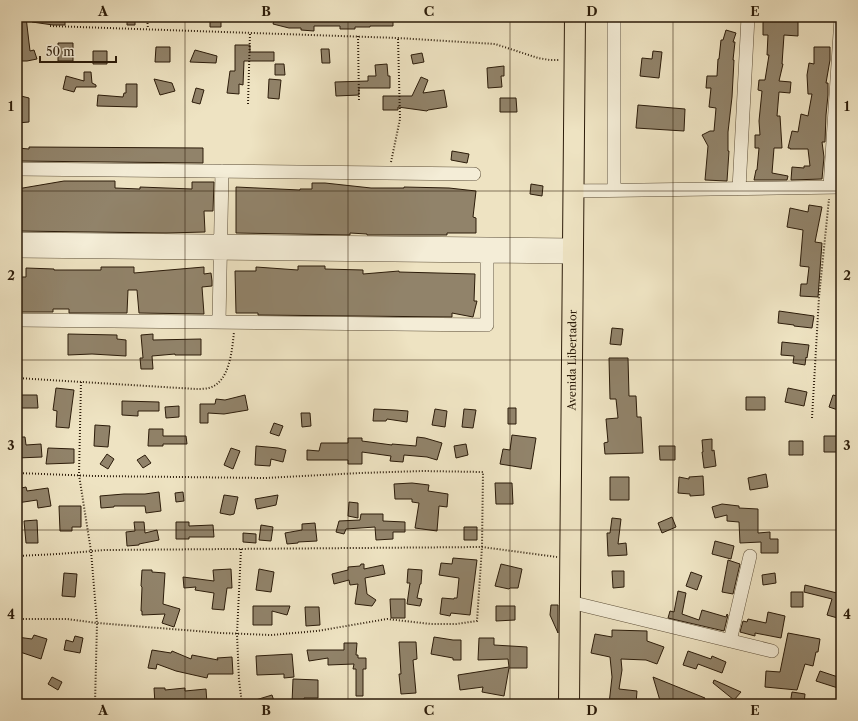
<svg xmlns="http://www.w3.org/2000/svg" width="858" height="721" font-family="'Libre Caslon Text',serif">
<rect width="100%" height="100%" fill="#eee3c2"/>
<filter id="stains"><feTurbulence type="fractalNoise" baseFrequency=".005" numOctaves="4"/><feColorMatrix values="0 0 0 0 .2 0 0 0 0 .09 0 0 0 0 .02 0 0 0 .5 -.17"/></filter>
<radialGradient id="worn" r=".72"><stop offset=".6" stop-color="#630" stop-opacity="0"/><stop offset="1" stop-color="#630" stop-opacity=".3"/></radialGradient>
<path fill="#91836a" stroke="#2c1c0a" d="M17,17H26L30,51L34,50L37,59L27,61H17Z
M33,17H65V25H53L32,22Z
M127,17H135V25H127Z
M210,17H221V27H210Z
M275,17H393V26H370V27H355V29H340V26H314V31L301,30V28H289L273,24Z
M764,17H798V36L784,35L782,64H783L779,81L791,82L790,93L779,92L777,116H780L782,148H774L772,173L788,176L787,180H754L756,170H757L759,148H755V135H760L759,121L762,91L758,90L759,80H765L769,55H767L768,35H763V22H764Z
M726,30L736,33L733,42H735L733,60H734L732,97L728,132V151H729L727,181L705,180L708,146L702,135L710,131H714L716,108L709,107L711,88H706L707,76H717L718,59H719L721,40H723Z
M58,43H73V61H58Z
M235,45H250V52H274V61H244L243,85L239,84V94L227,93L230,71H235Z
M156,47H170V62H155Z
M814,47H830V60L826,83H828V95L826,115L825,142H822L824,157L822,179L791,180L792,167L804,168V166H810L808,149H790V148H788L792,131L798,132L801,114L808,116L812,94H808L807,75L809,63L814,64Z
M321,49H329L330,63H322Z
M195,50L217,56L216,63L190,62Z
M93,51H107V64H93Z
M653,51L662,52L659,78L640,76L642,58L652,59Z
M422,53L424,62L413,64L411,55Z
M275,64H284L285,75H275Z
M387,64L388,76H390V88H359V95L336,96L335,82L368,81V76H376L375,65Z
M504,66V76H501L502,87L488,88L487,68Z
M84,72H91L92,83L96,85V87H76L74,92L63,89L66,76L84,81Z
M421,77L428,80L423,93L444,90L447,107L428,110L427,111L398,107V110H383V96H412Z
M154,79L172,83L175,91L160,95Z
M269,79L281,80L279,99L268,98Z
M126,84H137V107L97,106L98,95L123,97L124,93H126Z
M196,88L204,90L200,104L192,102Z
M21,96L29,98V122L17,123V107H18Z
M500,98H516L517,112H500Z
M638,105L685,109L684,131L636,128Z
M29,147L203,148V163L17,161V148L29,149Z
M452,151L469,154L467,163L451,160Z
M64,181H115V188L140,189V187L192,189V182H214L213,211H204L205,232L166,233L17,231V189Z
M312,183H325L371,188H404V187L449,188L476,191L473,217L476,218V233H447V235H367V234L350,233V235L236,233V187L300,190V189H312Z
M531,184L543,186L542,196L530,194Z
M809,205L822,207L815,242L822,243L818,297L800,296L801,284H807L809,267L800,266L803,230L787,227L790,208L808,212Z
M298,266H325V269L363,270V274L399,271V272L475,274L474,301H477L473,317L452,313V317L258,315V313H236L235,271H256V267L298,270Z
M101,267H134V273L204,267V274L211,273L212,281V286L202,287L204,314L139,313L137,290H128L127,313H69V309H53V312H17V277H26V268L54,269V270H101Z
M779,311L814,316L812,328L794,326V325L778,323Z
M612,328L623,329L621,345L610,344Z
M68,334L117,335V339L126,340V356L92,354L68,355Z
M153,334V340L201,339V355H175V354L152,356L153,369H141L140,358H143L141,335Z
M782,342L809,345L807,358L806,357L805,365L793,363L794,356L781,355Z
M609,358H628L629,396H636L637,417H641L643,453L605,454L604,443L608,442L606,419L618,418L616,399H610Z
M56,388L74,390L69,428L56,427L57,411L53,410Z
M788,388L807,392L804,406L785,402Z
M17,395H37L38,408H17Z
M245,395L248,410L224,414L208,413V423H200V404H215L216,399L225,400Z
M833,395L841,397V411L829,407Z
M746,397H765V410H746Z
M122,401L159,402V411H138V416L122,415Z
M179,406V417L166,418L165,407Z
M508,408H516V424H508Z
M374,409L395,410L408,411L407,422L387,419L386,421H373Z
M435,409L447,411L445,427L432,425Z
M464,409L476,410L473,428L462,427Z
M301,413H310L311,426L302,427Z
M274,423L283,426L279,436L270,433Z
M95,425L110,426L108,447L94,446Z
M149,429H163V436H186L187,444H163V446H148Z
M512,435L536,438L531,469L500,464L503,449L510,450Z
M824,436H837V452H824Z
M17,437H25L26,445L41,444L42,457L17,458Z
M417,437L425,438L442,443L437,460L427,457L404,455L403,462L390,461L391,456L362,452V464H348V460H307V450L319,451L321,443H348V438H362V441L392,445V444L416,446Z
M712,439V451L714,450L716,466L704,468L702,452H703L702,440Z
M789,441H803V455H789Z
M466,444L468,455L456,458L454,446Z
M256,446L278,448L286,450L283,462L271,459L270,466L255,465Z
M659,446H675V460H660Z
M48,448L74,449V463L46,464Z
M231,448L240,451L233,469L224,465Z
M107,454L114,459L108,469L100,464Z
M145,455L151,463L143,468L137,460Z
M766,474L768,487L750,490L748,478Z
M703,476L704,495L690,496V494L678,493L679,477L689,479V477Z
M610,477H629V500H610Z
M412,483L429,485L428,491L448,494L447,507L439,506L437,531L415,528L419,503L412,502V499H395L394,484Z
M495,483H512L513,504H496Z
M26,487L27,491L48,488L51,506L38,508L37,500L17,503V489Z
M159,492L161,511L146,513L145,506H114V507L101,508L100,496L124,494H145Z
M183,492L184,501L176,502L175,493Z
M224,495L238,497L234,514L230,515L220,513Z
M278,495L276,505L257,509L255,499Z
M349,502L358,503V518L348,516Z
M722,504L739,506V508L758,509V533L770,532V539H778V553H761V542L740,543L739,522L727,521V515L715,518L712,507Z
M59,506H81V527H72V531H60Z
M361,514H383V521L405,522V532H393V539L376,540L375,527L346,529L344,534L336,532L339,521L360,520Z
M672,517L676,527L662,533L658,523Z
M612,518L621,519L618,544L626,543L627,555L608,556L607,533H610Z
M37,520L38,543H26L24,521Z
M134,522H144L145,533L157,530L159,540L139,544V545L127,546L126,532L135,531Z
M176,522H189V526L213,525L214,537H189V539H176Z
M315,523L317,541L298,542V543L287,544L285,533L302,530V524Z
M261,525L273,527L271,541L259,540Z
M464,527H477V540H464Z
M243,533L256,534V543L243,542Z
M715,541L734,546L731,559L712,554Z
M453,558L477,560L470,615L451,613L450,616L440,614L442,598L454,599V598H457L459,578L439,575L441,563L452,564Z
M728,560L740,564L733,594L722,592Z
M361,564H364V569L383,565L385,574L365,578L367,594L376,600L372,606L355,604L358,584L350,585L349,580L334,584L332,574L348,570V567L360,566Z
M501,564L522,569L518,588H510L509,589L495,586Z
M231,569L232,588H227L224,610L212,609L214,593L195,590L196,587L184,588L183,577L214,581L213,570Z
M259,569L274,572L271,592L256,590Z
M408,569L422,570L421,584H420L417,598L422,599L420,606L407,604L410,583H407Z
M142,570H152V572L165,573L163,604L180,609L174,627L162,623L165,614L142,615V611H141L142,587L141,586Z
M612,571H624V587L613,588Z
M691,572L702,576L697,590L686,586Z
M64,573L77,574L75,597L62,596Z
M775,573L776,583L763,585L762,575Z
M805,585L841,594V619L827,615L832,599L804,592Z
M678,591L686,593L682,614L699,620L702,610L726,617L727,614L728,615L724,631L668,618L670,611L674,612Z
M791,592H803V607H791Z
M390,599H405V618H391Z
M551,605H558V633L550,615Z
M253,606H290L287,615L272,611V625H253Z
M496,606H515V620L496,621Z
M305,607H319L320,625L306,626Z
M768,612L785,616L781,638L755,633V636L740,632L743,621L747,622L748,619L766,623Z
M612,630L647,631V641L664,647L657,664L646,660L621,659L622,670L619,689L637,691L636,704H609L612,677L610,657L591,653L595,634L612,637Z
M788,633L820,639L818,652H816L813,666L805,664L797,690L765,687L766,671L780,672Z
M34,635L47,639L41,659L17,651V637L32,639Z
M75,636L83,638L80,653L64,650L66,640L73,642Z
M434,637L453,640H461V660H453V658L431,654Z
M479,638H494V645L527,647V668H509L504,696L482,692L483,687L460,690L458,675L509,667L508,659L478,660Z
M399,642H416L417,659L413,660L416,693L401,694L399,674H401Z
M344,643H357L356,655H358V658H366V669H363V696H356V669H353L354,664L328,665V658L309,661L307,650H344Z
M152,650L171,653L172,651L191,659L192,655L218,660L217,658L232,657L233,674H208L207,678L176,671L157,664L156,669L148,668Z
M688,651L711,659L712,656L726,662L722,673L698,664L696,669L683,665Z
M292,654L294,677L284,678V674L257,675L256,656Z
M820,671L841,678V689L816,681Z
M52,677L62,682L58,690L48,684Z
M653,677L705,698L702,704H661Z
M293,679L318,680V698H304V704L292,703Z
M714,680L741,692L734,700L713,683Z
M154,688H165V690L185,688V691L206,689L207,704H192V703L155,704Z
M792,692L805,694L804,704H790Z
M272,695L275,704H250L249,702Z"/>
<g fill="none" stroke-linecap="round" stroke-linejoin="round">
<defs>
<path id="minor" d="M17,169L474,174
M830,187L841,18
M739,189L748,17
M614,190V17
M573,191L841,187
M17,239L572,245
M17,251L572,257
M17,320L487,325V248
M219,322L222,171
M570,602C637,618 704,635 772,651
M730,641L750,556"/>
<g id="highway">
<path id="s1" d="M569,704L575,17"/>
</g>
</defs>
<use href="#minor" stroke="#5c4e38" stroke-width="14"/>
<use href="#highway" stroke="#2c1c0a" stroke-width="22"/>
<path stroke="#2c1c0a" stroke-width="2" stroke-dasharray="1 2" stroke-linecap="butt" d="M147,17L148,29
M50,26L398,38L495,44L538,58L550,60H560
M358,36L359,102
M248,104L250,33
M391,162L400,119L398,38
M17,378L196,389C200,389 205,389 209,388C230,382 232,350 234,332
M81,382L79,475L91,551L97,623L95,704
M812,418L819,297L829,199
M17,473L95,476L265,478L360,473L423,471L483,472L482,547L477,621L456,624H431L387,619L317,631L271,635L221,633L97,623L67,619H17
M241,549L237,634L239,680L242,704
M17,556L58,554L105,550L482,547L557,557"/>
<use href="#minor" stroke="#f4edd7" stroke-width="13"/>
<use href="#highway" stroke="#eee3c2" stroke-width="20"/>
</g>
<path fill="none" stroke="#2c1c0a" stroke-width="1" stroke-opacity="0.55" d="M185,17V704M348,17V704M510,17V704M673,17V704M17,191H841M17,360H841M17,530H841"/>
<g text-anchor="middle" stroke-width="3" stroke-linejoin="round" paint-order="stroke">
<g font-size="11" fill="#2c1c0a" stroke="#f4edd7">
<text dy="4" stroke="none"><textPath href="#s1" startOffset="344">Avenida Libertador</textPath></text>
</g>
</g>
<rect width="858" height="721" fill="none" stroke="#eee3c2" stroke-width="44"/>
<path d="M40 56v6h76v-6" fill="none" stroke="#2c1c0a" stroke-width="2"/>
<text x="46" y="56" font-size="12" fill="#2c1c0a" stroke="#f4edd7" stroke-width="3" paint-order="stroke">50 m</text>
<rect x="22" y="22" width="814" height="677" fill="none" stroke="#2c1c0a" stroke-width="1.5"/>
<g font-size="13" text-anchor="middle" font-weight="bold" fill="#2c1c0a">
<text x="103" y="16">A</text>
<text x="266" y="16">B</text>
<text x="429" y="16">C</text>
<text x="592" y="16">D</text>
<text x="755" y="16">E</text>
<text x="11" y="111">1</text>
<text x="847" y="111">1</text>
<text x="11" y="280">2</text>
<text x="847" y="280">2</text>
<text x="11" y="450">3</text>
<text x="847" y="450">3</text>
<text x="11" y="619">4</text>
<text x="847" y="619">4</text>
<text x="103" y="715">A</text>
<text x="266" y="715">B</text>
<text x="429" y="715">C</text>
<text x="592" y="715">D</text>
<text x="755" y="715">E</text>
</g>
<rect width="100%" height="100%" filter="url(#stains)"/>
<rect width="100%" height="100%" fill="url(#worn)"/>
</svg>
